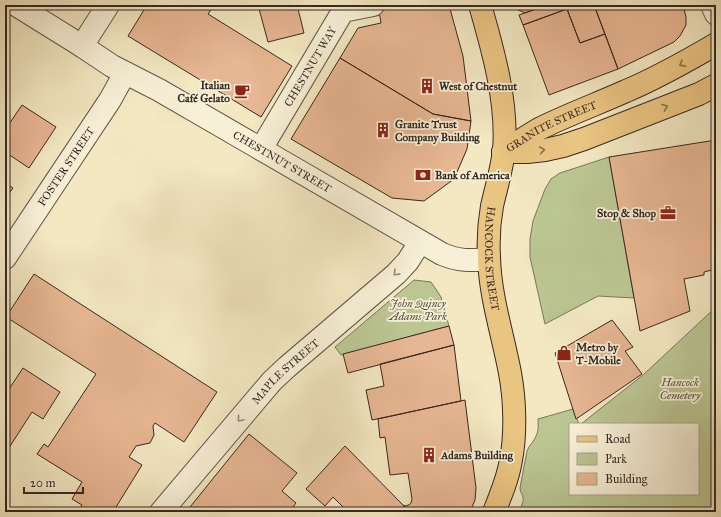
<svg xmlns="http://www.w3.org/2000/svg" width="721" height="517" font-family="'IM FELL Great Primer',serif">
<rect width="100%" height="100%" fill="#f3e8c2"/>
<filter id="stains"><feTurbulence type="fractalNoise" baseFrequency=".005" numOctaves="4"/><feColorMatrix values="0 0 0 0 .2 0 0 0 0 .09 0 0 0 0 .02 0 0 0 .5 -.17"/></filter>
<radialGradient id="worn" r=".72"><stop offset=".6" stop-color="#630" stop-opacity="0"/><stop offset="1" stop-color="#630" stop-opacity=".3"/></radialGradient>
<path fill="#bbc693" stroke="#78775b" d="M609,157L634,298L598,296L545,324L530,257V239L533,221L545,189L551,179L560,173Z
M414,280L431,282L441,297L449,326L341,355L335,347Z
M716,307V512H519C520,508 524,502 523,498C523,494 520,493 520,488L527,451C529,445 534,442 536,436C539,431 538,424 538,419L573,409L579,424H570V494H698V424H581L643,375Z"/>
<path fill="#e7b692" stroke="#362823" d="M147,5H214L208,14L292,66L261,117L128,36Z
M258,5H297L304,33L268,42Z
M378,5H449L463,56L471,121L433,114L340,58L358,28L381,23Z
M514,5H547L525,13L516,9Z
M547,5H594L605,34L580,43L567,9L523,25L519,15Z
M594,5H683L686,17V25L680,36L674,42L618,69Z
M567,9L580,43L605,34L618,69L549,95L523,25Z
M340,58L433,114L471,121L467,149L454,179L424,201L392,198L291,139Z
M22,105L56,127L29,168L5,152V130Z
M716,140V269L704,272V275L684,279L690,311L640,331L609,157Z
M5,183L13,188L5,199Z
M34,274L217,392L184,442L155,423L153,426L154,435L150,443L136,446L129,457L142,465L113,512H83L79,510L82,505L72,499L82,482L37,454L44,444L48,447L96,374L6,317Z
M612,320L633,347L625,351L642,374L576,419L555,353Z
M449,326L454,345L348,373L343,354Z
M454,345L461,401L372,420L366,390L384,386L380,364Z
M23,368L60,392L43,419L32,412L5,454V395Z
M465,400L476,488L475,500L470,512H409L403,505L405,506L409,505L411,503L412,499L408,473L390,475L385,437L380,438L378,419Z
M249,434L297,473L282,491L296,503L289,512H186Z
M345,446L403,505L409,512H348L333,497L325,506L306,489Z"/>
<g fill="none" stroke-linecap="round" stroke-linejoin="round">
<defs>
<g id="minor">
<path id="s1" d="M16,5L82,46L112,66L159,90L442,254C459,261 470,261 489,259"/>
<path d="M712,5L716,14"/>
<path d="M82,46L108,5"/>
<path id="s2" d="M261,149L343,11L373,5"/>
<path id="s3" d="M5,258L110,100L125,73"/>
<path id="s4" d="M161,512L272,381L287,367L396,274L408,261L420,242"/>
</g>
<g id="major">
<path id="s5" d="M480,5C493,50 508,103 504,150C502,169 496,188 492,206C489,223 488,240 489,257C490,297 503,335 510,373C515,400 516,433 511,460C508,478 501,495 494,512"/>
<path id="s6" d="M503,152C515,144 527,136 539,129C567,115 597,104 626,91C657,78 687,61 716,44"/>
<path d="M503,152H527L545,150L563,146L584,139L699,94L716,85"/>
</g>
</defs>
<use href="#minor" stroke="#65584b" stroke-width="24"/>
<use href="#major" stroke="#362823" stroke-width="24"/>
<use href="#minor" stroke="#f7f0d7" stroke-width="22"/>
<use href="#major" stroke="#eac481" stroke-width="22"/>
</g>
<defs><path id="oneway-chevron" d="M-2-3.5L2.5 0L-2 3.5" fill="none" stroke-width="1.6" stroke-linecap="round" stroke-linejoin="round"/></defs>
<g stroke="#876e4d">
<use href="#oneway-chevron" transform="translate(682 64) rotate(151)"/>
<use href="#oneway-chevron" transform="translate(665 107) rotate(-21)"/>
<use href="#oneway-chevron" transform="translate(542 150) rotate(-9)"/>
</g>
<g stroke="#968c7d">
<use href="#oneway-chevron" transform="translate(396 273) rotate(136)"/>
<use href="#oneway-chevron" transform="translate(240 419) rotate(130)"/>
</g>
<defs>
<symbol id="building-bare" viewBox="-9 -9 18 18"><path d="M-4-6H4V6H1V3H-1V6H-4ZM-2.5-4.3h1.7v1.8h-1.7ZM.8-4.3h1.7v1.8H.8ZM-2.5-1h1.7V.8h-1.7ZM.8-1h1.7V.8H.8Z" fill="#8f2418" stroke="#f7f0d7" stroke-width="2.5" paint-order="stroke"/></symbol>
<symbol id="cafe-bare" viewBox="-9 -9 18 18"><path d="M-5.5-4.5H6V0H3Q3 3.5 0 3.5H-2.5Q-5.5 3.5-5.5 0ZM3-3.2v2h1.7v-2ZM-6 4.5H4V6H-6Z" fill="#8f2418" stroke="#f7f0d7" stroke-width="2.5" paint-order="stroke"/></symbol>
<symbol id="bank-bare" viewBox="-9 -9 18 18"><path d="M-6-4H6V4H-6ZM0-2.3a2.3 2.3 0 1 0 0 4.6a2.3 2.3 0 1 0 0-4.6Z" fill="#8f2418" stroke="#f7f0d7" stroke-width="2.5" paint-order="stroke"/></symbol>
<symbol id="office-bare" viewBox="-9 -9 18 18"><path d="M-6-3h4V-5.5h4V-3h4V5H-6ZM-1-4.5V-3h2v-1.5ZM-6 0V1H6V0Z" fill="#8f2418" stroke="#f7f0d7" stroke-width="2.5" paint-order="stroke"/></symbol>
<symbol id="shop-bare" viewBox="-9 -9 18 18"><path d="M-5-2.5h2.3a2.7 3.5 0 0 1 5.4 0H5L5.5 6h-11ZM-1.5-2.5h3a1.5 2.3 0 0 0-3 0Z" fill="#8f2418" stroke="#f7f0d7" stroke-width="2.5" paint-order="stroke"/></symbol>
</defs>
<g fill-rule="evenodd">
<use href="#building-bare" x="416" y="75" width="22" height="22"/>
<use href="#cafe-bare" x="231" y="80" width="22" height="22"/>
<use href="#building-bare" x="372" y="119" width="22" height="22"/>
<use href="#bank-bare" x="412" y="164" width="22" height="22"/>
<use href="#office-bare" x="657" y="202" width="22" height="22"/>
<use href="#shop-bare" x="553" y="342" width="22" height="22"/>
<use href="#building-bare" x="418" y="444" width="22" height="22"/>
</g>
<g text-anchor="middle" stroke-width="3.5" stroke-linejoin="round" paint-order="stroke">
<g font-size="11" fill="#362823" stroke="#f7f0d7">
<text dy="4" stroke="none"><textPath href="#s2" startOffset="96">CHESTNUT WAY</textPath></text>
<text dy="4" stroke="none"><textPath href="#s6" startOffset="55">GRANITE STREET</textPath></text>
<text dy="4" stroke="none"><textPath href="#s1" startOffset="309">CHESTNUT STREET</textPath></text>
<text dy="4" stroke="none"><textPath href="#s3" startOffset="110">FOSTER STREET</textPath></text>
<text dy="4" stroke="none"><textPath href="#s5" startOffset="258">HANCOCK STREET</textPath></text>
<text dy="4" stroke="none"><textPath href="#s4" startOffset="188">MAPLE STREET</textPath></text>
</g>
<g font-size="11" font-weight="bold" fill="#362823" stroke="#f7f0d7" text-anchor="start">
<text x="230" y="89" text-anchor="end">Italian<tspan x="230" dy="13">Café Gelato</tspan></text>
<text x="439" y="90">West of Chestnut</text>
<text x="395" y="128">Granite Trust<tspan x="395" dy="13">Company Building</tspan></text>
<text x="435" y="179">Bank of America</text>
<text x="656" y="217" text-anchor="end">Stop &amp; Shop</text>
<text x="576" y="351">Metro by<tspan x="576" dy="13">T-Mobile</tspan></text>
<text x="441" y="459">Adams Building</text>
</g>
<g font-size="11" font-style="italic" fill="#57503f" stroke="#f7f0d7">
<text x="418" y="307">John Quincy<tspan x="418" dy="13">Adams Park</tspan></text>
<text x="680" y="386">Hancock<tspan x="680" dy="13">Cemetery</tspan></text>
</g>
</g>
<rect width="721" height="517" fill="none" stroke="#f3e8c2" stroke-width="20"/>
<rect x="6" y="6" width="709" height="505" fill="none" stroke="#362823" stroke-width="2"/>
<rect x="10" y="10" width="701" height="497" fill="none" stroke="#362823"/>
<rect x="569" y="423" width="130" height="72" fill="#f7f0d7" stroke="#aaa08f"/>
<rect x="577" y="436" width="20" height="6" fill="#eac481" stroke="#aaa08f"/>
<text x="605" y="443" font-size="12" fill="#362823">Road</text>
<rect x="577" y="453" width="20" height="12" fill="#bbc693" stroke="#aaa08f"/>
<text x="605" y="463" font-size="12" fill="#362823">Park</text>
<rect x="577" y="473" width="20" height="12" fill="#e7b692" stroke="#aaa08f"/>
<text x="605" y="483" font-size="12" fill="#362823">Building</text>
<path d="M24 487v6h59v-6" fill="none" stroke="#362823" stroke-width="2"/>
<text x="30" y="487" font-size="12" fill="#362823" stroke="#f7f0d7" stroke-width="3" paint-order="stroke">20 m</text>
<rect width="100%" height="100%" filter="url(#stains)"/>
<rect width="100%" height="100%" fill="url(#worn)"/>
</svg>
